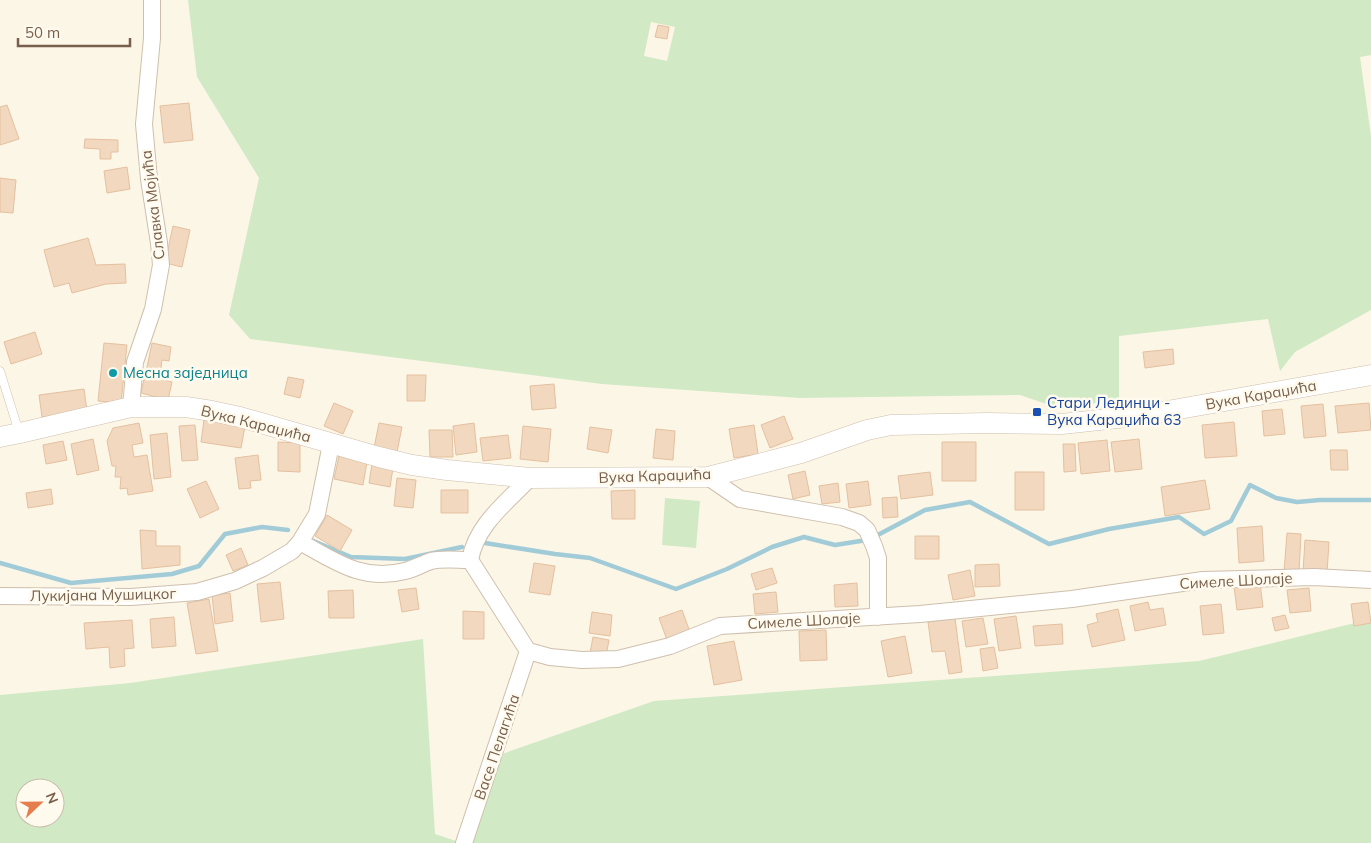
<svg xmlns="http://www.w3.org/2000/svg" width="1371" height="843" font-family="Mulish,sans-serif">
<rect width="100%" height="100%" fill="#fcf6e7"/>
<path fill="#d1eac5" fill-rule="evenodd" d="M188,0H1371V55L1360,57L1371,136V310L1295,352L1280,371L1268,319L1119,336V399L1061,409L1020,395L799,398L602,384L250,339L229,315L259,178L197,77ZM651,22L675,27L667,61L644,56Z
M665,498L700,501L696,548L662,545Z
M1371,619V843H471L499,755L654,701L1199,661Z
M423,639L435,834L462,843H0V695L130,683ZM25,788H55V818H25Z"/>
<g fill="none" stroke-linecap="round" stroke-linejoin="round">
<path stroke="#a2cbd8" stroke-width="4.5" d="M874,537L925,510L970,502L1049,544L1109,529L1179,517L1204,534L1231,521L1250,485L1276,498L1297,502L1320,500H1371
M311,540L351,557L405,559L462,547
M485,543L555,554L590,558L676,589L727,569L772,547L804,537L835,545L867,540
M0,563L71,583L172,574L199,566L225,534L262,527L288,530"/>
</g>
<path fill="#f2d8bf" stroke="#e4c09f" d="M658,25L669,27L667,39L655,37Z
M189,103L193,140L164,143L160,106Z
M7,105L19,139L0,145V107Z
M85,139L118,140V152H111V159H100V149L84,148Z
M127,167L130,189L107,193L104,171Z
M0,178L16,180L13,213L0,212Z
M173,226L190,230L182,267L165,263Z
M88,238L96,265L125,264L126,283L106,284L72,293L69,283L54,287L44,250Z
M35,332L42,354L11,364L4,342Z
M104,343L127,345L121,403L98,401Z
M152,343L171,347L169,361L162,360L160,374L146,372Z
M1173,349L1174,364L1145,368L1143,352Z
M145,375L172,382L168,400L141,393Z
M407,375H426L425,401H407Z
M288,377L304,380L300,398L284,394Z
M554,384L556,408L532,410L530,386Z
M84,389L87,411L42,417L39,395Z
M334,403L353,411L343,434L324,426Z
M1369,403L1371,430L1338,433L1335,406Z
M1323,404L1326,436L1304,438L1301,406Z
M1282,409L1285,434L1264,436L1262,411Z
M784,416L793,439L770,448L761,425Z
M204,420L245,426L241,448L201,442Z
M1234,422L1237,456L1205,458L1202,425Z
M139,423L143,443L132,445L134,457L147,455L153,491L128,495L127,488L120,489L121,477H115L116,466H112L107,441L113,428Z
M379,423L402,427L397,452L374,448Z
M474,423L477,452L456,455L453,426Z
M195,425L198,460L182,461L179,426Z
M754,425L758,454L734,458L729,429Z
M523,426L551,429L548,462L520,459Z
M590,427L612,430L608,453L587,449Z
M656,429L675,431L673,460L653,458Z
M429,430H452L453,457H430Z
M167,433L171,477L154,479L150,435Z
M508,435L511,458L483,461L480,438Z
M93,439L99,470L77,475L71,444Z
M1139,439L1142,469L1115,472L1111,442Z
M1107,440L1110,471L1081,474L1078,443Z
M63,441L67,460L46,464L43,445Z
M278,442L300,443V472L278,471Z
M942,442H976V481H942Z
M1063,444H1075L1076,471L1064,472Z
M1330,450H1347L1348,470H1331Z
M258,455L261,480L250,481L251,488L239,489L235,458Z
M339,456L367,462L363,485L334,479Z
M372,464L393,468L390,487L369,483Z
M805,471L810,495L793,499L788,475Z
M930,472L933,495L901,499L898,476Z
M1015,472H1044V510H1015Z
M397,478L416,480L413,508L394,506Z
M1205,480L1210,509L1165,516L1161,487Z
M206,481L219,509L200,518L187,489Z
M868,481L871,505L849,508L846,484Z
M838,483L840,502L822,504L819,486Z
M51,489L53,504L28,508L26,493Z
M441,490H468V513H441Z
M635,490V519H612L611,491Z
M897,497L898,517L883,518L882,498Z
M327,515L352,530L340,551L315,536Z
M1262,526L1264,561L1239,563L1237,528Z
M140,530L156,531V546H180V565L142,569Z
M1287,533L1301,534L1299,573L1284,572Z
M915,536H939V559H915Z
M1305,540L1329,542L1327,573L1303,571Z
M241,548L248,565L233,571L226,555Z
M534,563L555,566L550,595L529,592Z
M999,564L1000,586L975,587V565Z
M772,568L777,583L756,590L751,574Z
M970,570L975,596L953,600L948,575Z
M280,582L284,619L261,622L257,584Z
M857,583L858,606L835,607L834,585Z
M1260,583L1263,607L1237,610L1234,587Z
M416,588L419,609L402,612L398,590Z
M1309,588L1311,611L1290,613L1287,590Z
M353,590L354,618H329L328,591Z
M776,592L778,612L755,614L753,594Z
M230,593L233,621L215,624L212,595Z
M209,599L218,651L196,654L187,603Z
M1148,602L1150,610L1163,608L1166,625L1135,631L1130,606Z
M1368,602L1371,623L1354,626L1351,604Z
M1221,604L1224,633L1203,635L1200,606Z
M1118,609L1125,640L1092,647L1087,625L1098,622L1096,614Z
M682,610L690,632L667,640L659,618Z
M463,611L484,612V639H463Z
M592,612L612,615L610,636L589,633Z
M1285,615L1289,628L1275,631L1272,618Z
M1016,616L1021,648L999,651L994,619Z
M174,617L176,646L152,648L150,619Z
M955,618L962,672L949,674L945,651L932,652L928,622Z
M983,618L988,644L966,647L962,621Z
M132,620L134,648L124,649L125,666L110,668L109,647L86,649L84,623Z
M1062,624L1063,644L1035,646L1033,626Z
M826,630L827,660L800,661L799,631Z
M905,636L912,673L888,677L881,641Z
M593,637L609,640L606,656L590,653Z
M734,641L742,680L714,685L707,646Z
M994,647L998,668L983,671L980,649Z"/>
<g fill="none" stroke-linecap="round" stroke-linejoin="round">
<defs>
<path id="service" d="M0,371L19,432"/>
<path id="minor" d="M131,407L135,362L153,309L161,265L159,243L149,179L144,124L152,38V0
M708,477L740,499L842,517L859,523L867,530L874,546L878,558V617
M300,542C335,561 362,582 405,571C414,569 422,564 431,561C442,558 458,560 470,560
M470,560L528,651L550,657L582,660L618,659L670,646L720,626L920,614L1072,599L1203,580L1314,577L1371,580
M470,560C476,525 507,502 530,478
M0,596L131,597L197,592L235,581L263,568L292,551L300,542L317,514L331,444
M464,843L528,651"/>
<path id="tertiary" d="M0,437L20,433L131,407H186L212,411L240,417L379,457L412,465L447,470L530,478L708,477L801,453L867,430L891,425L987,423L1062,424L1145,415L1371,375"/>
</defs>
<use href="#service" stroke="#cebfad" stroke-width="9"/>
<use href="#minor" stroke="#cebfad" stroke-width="18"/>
<use href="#tertiary" stroke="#cebfad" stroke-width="21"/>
<use href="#service" stroke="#fff" stroke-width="8"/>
<use href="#minor" stroke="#fff" stroke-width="16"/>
<use href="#tertiary" stroke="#fff" stroke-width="20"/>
</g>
<circle fill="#0f9aa8" stroke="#fffaee" stroke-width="2" cx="113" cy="373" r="5"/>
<rect fill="#1a4fb4" stroke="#fffaee" stroke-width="2" x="1032" y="407" width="10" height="10" rx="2.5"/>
<g text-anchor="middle" stroke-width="5" stroke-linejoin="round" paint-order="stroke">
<g font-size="15" fill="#775f4b" stroke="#fffaee">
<text transform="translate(153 205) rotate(-97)" y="5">Славка Мојића</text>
<text transform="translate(1261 395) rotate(-10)" y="5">Вука Караџића</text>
<text transform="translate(256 424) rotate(14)" y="5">Вука Караџића</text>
<text transform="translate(655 476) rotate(-2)" y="5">Вука Караџића</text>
<text transform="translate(1236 581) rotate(-3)" y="5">Симеле Шолаје</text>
<text transform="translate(103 595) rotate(-1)" y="5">Лукијана Мушицког</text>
<text transform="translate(804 621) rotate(-3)" y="5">Симеле Шолаје</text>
<text transform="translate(497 747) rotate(-71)" y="5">Васе Пелагића</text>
</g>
<g font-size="15" fill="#0d838f" stroke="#fffaee" text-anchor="start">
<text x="123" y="378">Месна заједница</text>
</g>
<g font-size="15" fill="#164399" stroke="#fffaee" text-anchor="start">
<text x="1047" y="408">Стари Лединци -<tspan x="1047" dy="17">Вука Караџића 63</tspan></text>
</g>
</g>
<g transform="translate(40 803) rotate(68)"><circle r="24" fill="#fffaee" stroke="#c9bcad"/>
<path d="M0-4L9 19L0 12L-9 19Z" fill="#e67d4d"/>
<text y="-8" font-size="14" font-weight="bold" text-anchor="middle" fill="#775f4b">N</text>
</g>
<path d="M18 38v8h112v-8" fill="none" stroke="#775f4b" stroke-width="2.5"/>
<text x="25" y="38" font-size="15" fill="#775f4b" stroke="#fffaee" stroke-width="4" paint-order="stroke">50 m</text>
</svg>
